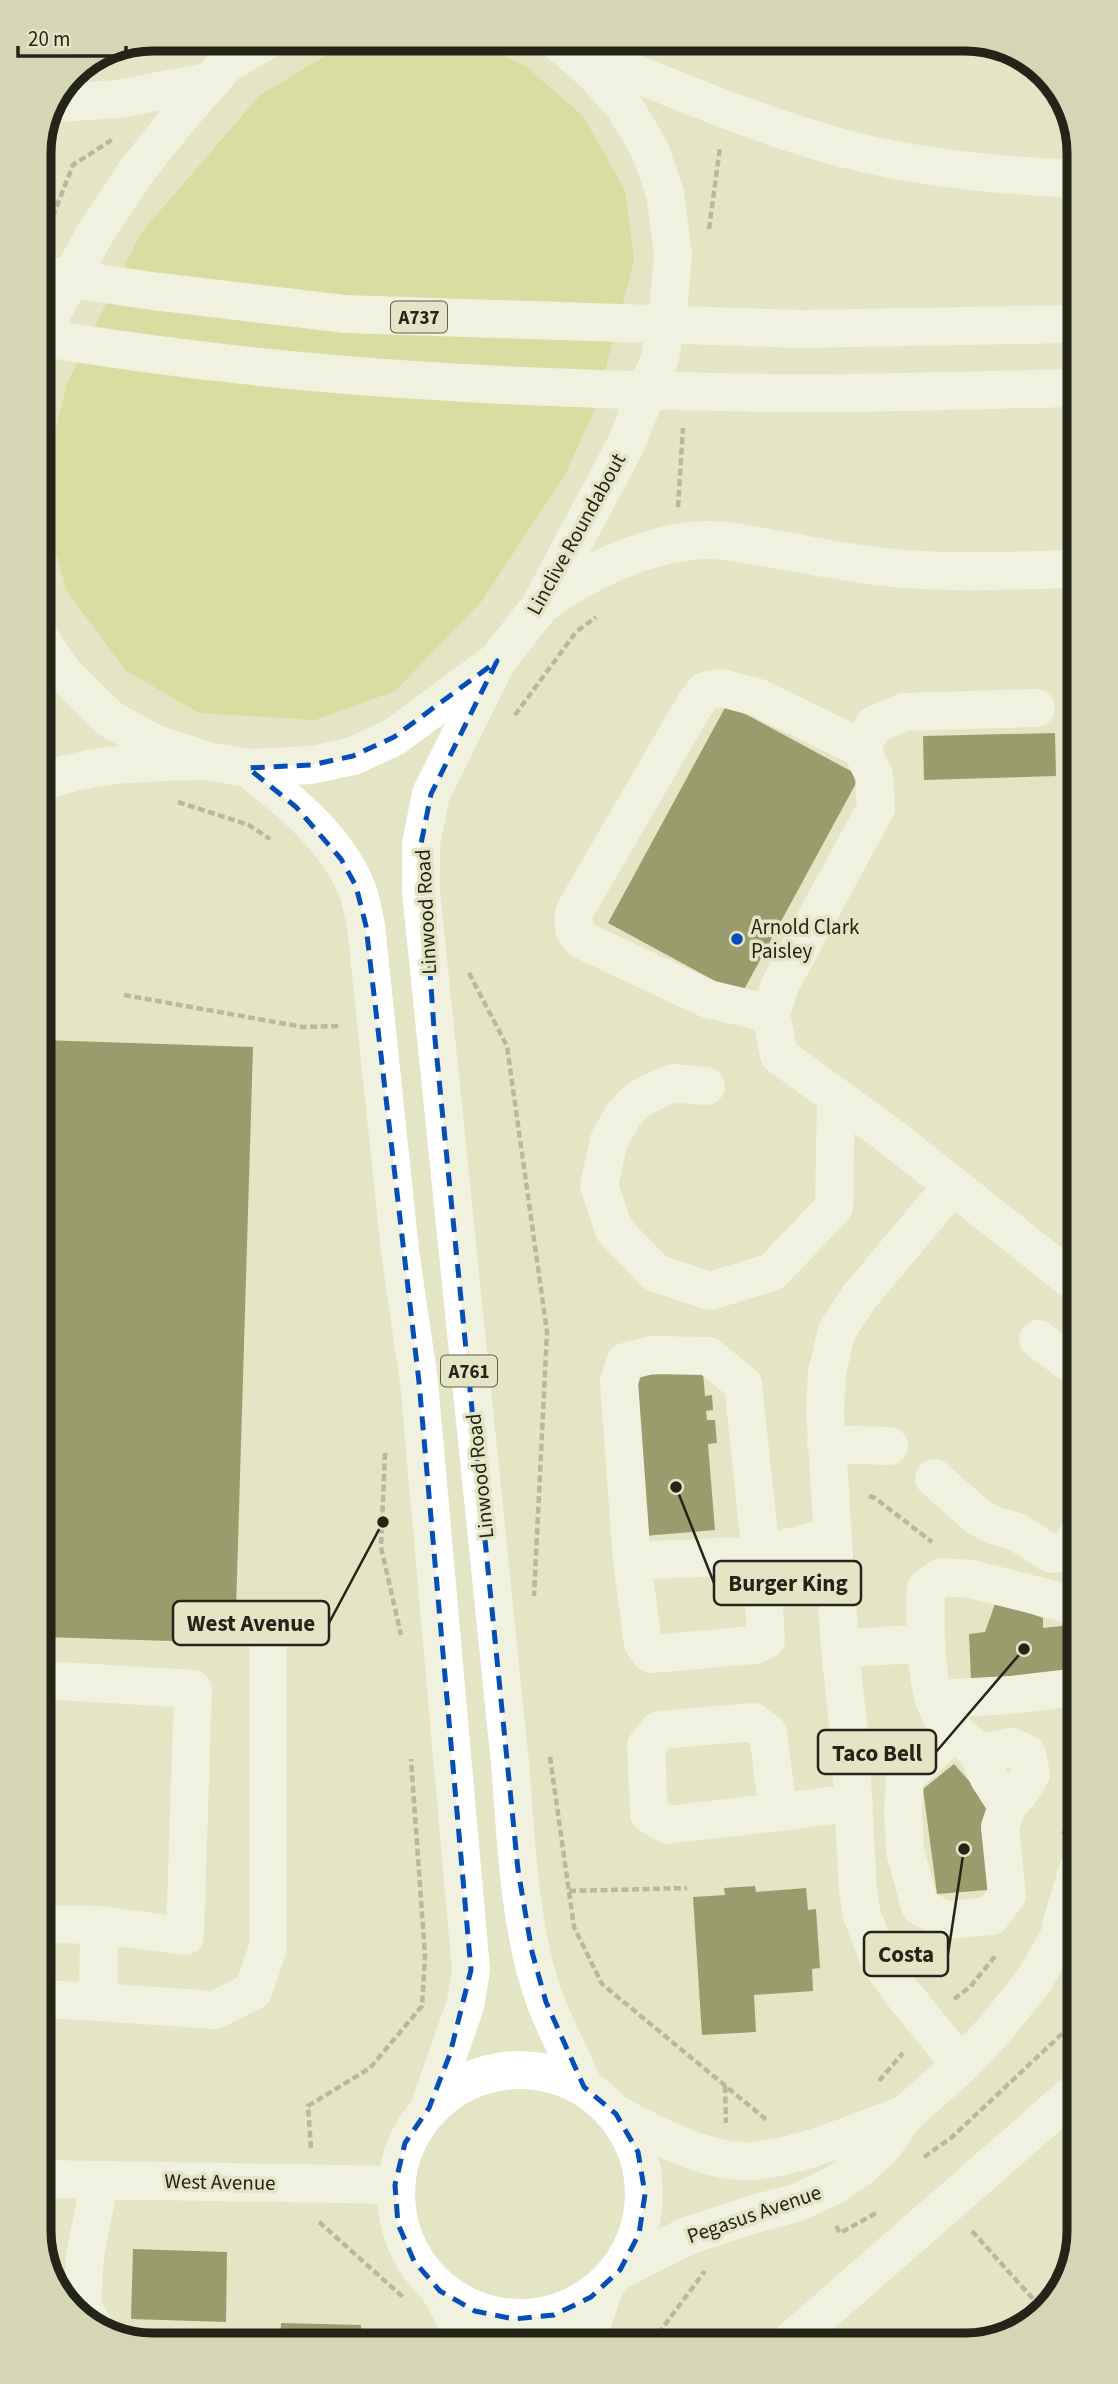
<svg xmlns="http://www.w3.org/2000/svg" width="1118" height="2384" font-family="'Source Sans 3',sans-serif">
<rect width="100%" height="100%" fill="#e3e5c4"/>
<path fill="#cfd279" d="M394,39H468L524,65L583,116L625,190L634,261L595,409L565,475L481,602L395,691L315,720L199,713L126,671L67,591L49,530L54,435L68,381L141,233L259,96L340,47Z"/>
<path fill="#434405" d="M727,704L860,776L741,995L608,923Z
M1055,733L1056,776L924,780L923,736Z
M41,1040L253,1047L235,1643L43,1637Z
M703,1371L705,1396L712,1395L713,1410L706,1411L707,1420H715L717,1443L708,1444L715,1530L644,1536L631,1376Z
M996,1601L1043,1618V1628L1071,1625L1070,1631L1078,1630V1665L1074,1666L1075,1672L971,1679L969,1634L985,1632Z
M954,1764L993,1808L1000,1889L937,1894L923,1789Z
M755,1886L756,1892L806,1888L808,1910L816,1909L820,1968L812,1969L813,1991L754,1995L756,2032L702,2035L693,1897L725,1895L724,1888Z
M133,2249L227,2252L226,2322L131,2319Z
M281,2323L361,2325V2344H280Z"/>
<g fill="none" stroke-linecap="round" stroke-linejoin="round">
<path stroke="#83846d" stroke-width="4.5" stroke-dasharray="7 3.5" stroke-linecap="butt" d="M665,39L686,50
M151,52L179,39
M709,229L720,147
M45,236L73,165L113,139
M678,507L683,428
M515,715L576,632L596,617
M178,802L249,825L270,839
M469,973L507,1046L547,1332L534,1596
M124,995L303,1027L341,1026
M385,1453L381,1547L401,1635
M869,1496L875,1498L932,1542
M550,1757L574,1927L602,1984L768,2121
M1063,1834L1074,1814L1078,1795
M569,1891L687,1888
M954,1999L970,1987L996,1955
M879,2081L903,2053
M725,2086L726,2123
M311,2148L308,2106L370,2068L422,2006L425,1956L411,1759
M924,2157L951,2138L1065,2031L1079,2004
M319,2222L404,2298
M836,2226L840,2233L878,2212
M972,2231L1043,2310
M652,2342L705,2271"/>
<path stroke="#fff" stroke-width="38" d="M861,748L874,725L904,712L1036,708
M41,783C92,762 147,763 202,761
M771,1014L708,999L582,940L574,929V912L695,704L705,691L722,688L759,698L861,748L874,775L876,808L780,985L771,1014L779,1055L890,1136L1077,1284
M706,1086L672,1083L640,1098L624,1114L609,1140L599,1185L614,1230L656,1273L710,1291L772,1272L834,1207L836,1097
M952,1186L860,1296L837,1330L827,1373L825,1411L840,1649L850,1743L858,1890L862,1915L880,1962L900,1990L961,2065
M1038,1339L1077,1368
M826,1444L889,1446
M934,1478L978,1517L995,1526L1015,1531L1052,1554L1065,1553L1077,1537
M632,1561L761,1555L766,1640L754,1645L651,1654L643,1643L632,1561L619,1382L625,1362L651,1355L708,1356L743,1384L761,1555L832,1536
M840,1649L924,1643
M43,1680L193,1689L185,1936L99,1925L44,1924
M934,1699L1011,1695L1078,1687
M955,1731L905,1777L903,1811L905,1851L920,1906L945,1920L991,1916L1007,1895L1000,1827L1007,1806L1019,1793L1031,1774L1027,1754L1012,1747L978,1753L989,1778L1007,1806
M973,1748C964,1739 953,1731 945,1721C923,1694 925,1622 926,1588L941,1577L971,1579L1078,1606
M778,1812L768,1733L753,1722L659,1730L646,1746L649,1814L668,1825L854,1803
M1061,1925L1078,1869
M44,1999L98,2002L99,1925
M98,2002L215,2010L253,1991L268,1948V1649
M616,2114C654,2134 698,2159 742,2161C787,2163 862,2130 906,2114
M44,2179L395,2185
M620,2270L687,2236L754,2214L796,2203L835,2185L862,2166L882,2147L906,2114L961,2065L997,2027L1035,1979L1079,1901
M93,2326L82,2305L85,2255L100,2180
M791,2341L1079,2089"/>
<path stroke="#fff" stroke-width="38" d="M39,337L93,237L135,173L178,119L226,64L269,39
M40,639L64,674L110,719L153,743L208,761L248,768L311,765L353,756L394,737L497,661L540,606L626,444L660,358L669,303L673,254L665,193L650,150L624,106L592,71L562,45
M497,661L431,794L421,844V891L511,1773C516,1845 520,1934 546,2003C557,2031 572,2059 584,2087
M248,768C289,801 333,835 355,884C361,897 363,913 366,926L400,1251L419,1382L471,1970L465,2006L429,2108
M396 2194a124 124 0 1 1 248 0a124 124 0 1 1-248 0Z
M440,2291L468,2343
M586,2342L605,2286"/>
<path stroke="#fff" stroke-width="38" d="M559,43C652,79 746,122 842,148C917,168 996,175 1074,179
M58,103L118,99L212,81
M39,274L152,291L345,314L801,329L1074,324
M39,337C285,379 534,390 783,393C880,394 977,390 1074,388
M540,606C586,571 646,543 705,540C729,539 755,546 779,550C826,558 873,568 921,570C972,573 1024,570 1075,569"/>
</g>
<path d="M0 0H1118V2384H0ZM497,661L431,794L421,844L434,1029L518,1870L532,1952L546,2002L584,2087L616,2114L638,2152L645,2194L639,2234L620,2270L591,2297L554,2315L514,2319L475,2311L440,2291L414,2261L398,2224L395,2185L405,2143L429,2108L450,2054L471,1970L419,1382L366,926L356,886L341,859L296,807L248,768L311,765L353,756L394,737Z" fill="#e3e5c4" fill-opacity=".55" fill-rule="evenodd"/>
<path fill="none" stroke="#054eb8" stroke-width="5" stroke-dasharray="14 9" stroke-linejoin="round" d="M497,661L431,794L421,844L434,1029L518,1870L532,1952L546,2002L584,2087L616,2114L638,2152L645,2194L639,2234L620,2270L591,2297L554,2315L514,2319L475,2311L440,2291L414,2261L398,2224L395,2185L405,2143L429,2108L450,2054L471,1970L419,1382L366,926L356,886L341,859L296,807L248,768L311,765L353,756L394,737Z"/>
<circle fill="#054eb8" stroke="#e3e5c4" stroke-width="2.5" cx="737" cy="939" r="7"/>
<g text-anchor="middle" stroke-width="7" stroke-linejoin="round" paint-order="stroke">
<g fill="#e3e5c4" stroke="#5d5f4c" stroke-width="2">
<rect x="391" y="301.5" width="56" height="31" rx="5"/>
<rect x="441" y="1355.5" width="56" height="31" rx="5"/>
</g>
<g font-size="19" font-weight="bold" fill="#242518">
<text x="419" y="324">A737</text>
<text x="469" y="1378">A761</text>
</g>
<g font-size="21" fill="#242518" stroke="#e3e5c4">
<text transform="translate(576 534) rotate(-61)" y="7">Linclive Roundabout</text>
<text transform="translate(426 912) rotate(-93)" y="7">Linwood Road</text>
<text transform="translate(480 1476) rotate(-96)" y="7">Linwood Road</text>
<text transform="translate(220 2182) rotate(1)" y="7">West Avenue</text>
<text transform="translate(754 2214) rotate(-19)" y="7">Pegasus Avenue</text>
</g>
<g font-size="21" fill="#242518" stroke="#e3e5c4" text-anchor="start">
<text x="751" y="934">Arnold Clark<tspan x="751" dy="24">Paisley</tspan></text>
</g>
</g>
<path d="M0 0H1118V2384H0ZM153 51H965A102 102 0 0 1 1067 153V2231A102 102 0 0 1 965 2333H153A102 102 0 0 1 51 2231V153A102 102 0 0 1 153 51Z" fill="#d4d6b6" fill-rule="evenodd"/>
<path fill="none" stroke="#242518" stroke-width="9" d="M153 51H965A102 102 0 0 1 1067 153V2231A102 102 0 0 1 965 2333H153A102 102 0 0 1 51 2231V153A102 102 0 0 1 153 51Z"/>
<path fill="none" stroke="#242518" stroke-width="2.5" d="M676 1487L714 1583M383 1522L329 1623M1024 1649L936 1752M964 1849L948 1954"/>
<g fill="#242518" stroke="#e3e5c4" stroke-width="2.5">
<circle cx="676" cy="1487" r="7"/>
<circle cx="383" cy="1522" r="7"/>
<circle cx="1024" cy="1649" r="7"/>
<circle cx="964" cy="1849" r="7"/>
</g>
<g fill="#e3e5c4" stroke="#242518" stroke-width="2.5">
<rect x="714" y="1561" width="147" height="44" rx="7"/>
<rect x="173" y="1601" width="156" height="44" rx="7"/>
<rect x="818" y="1730" width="118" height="44" rx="7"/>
<rect x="864" y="1932" width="84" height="44" rx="7"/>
</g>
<g font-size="23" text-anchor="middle" font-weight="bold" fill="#242518">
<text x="788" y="1591">Burger King</text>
<text x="251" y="1631">West Avenue</text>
<text x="877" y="1761">Taco Bell</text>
<text x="906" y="1962">Costa</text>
</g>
<path d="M18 46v10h108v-10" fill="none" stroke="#242518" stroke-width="3.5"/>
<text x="28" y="46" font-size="21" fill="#242518" stroke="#e3e5c4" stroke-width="5" paint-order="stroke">20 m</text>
</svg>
